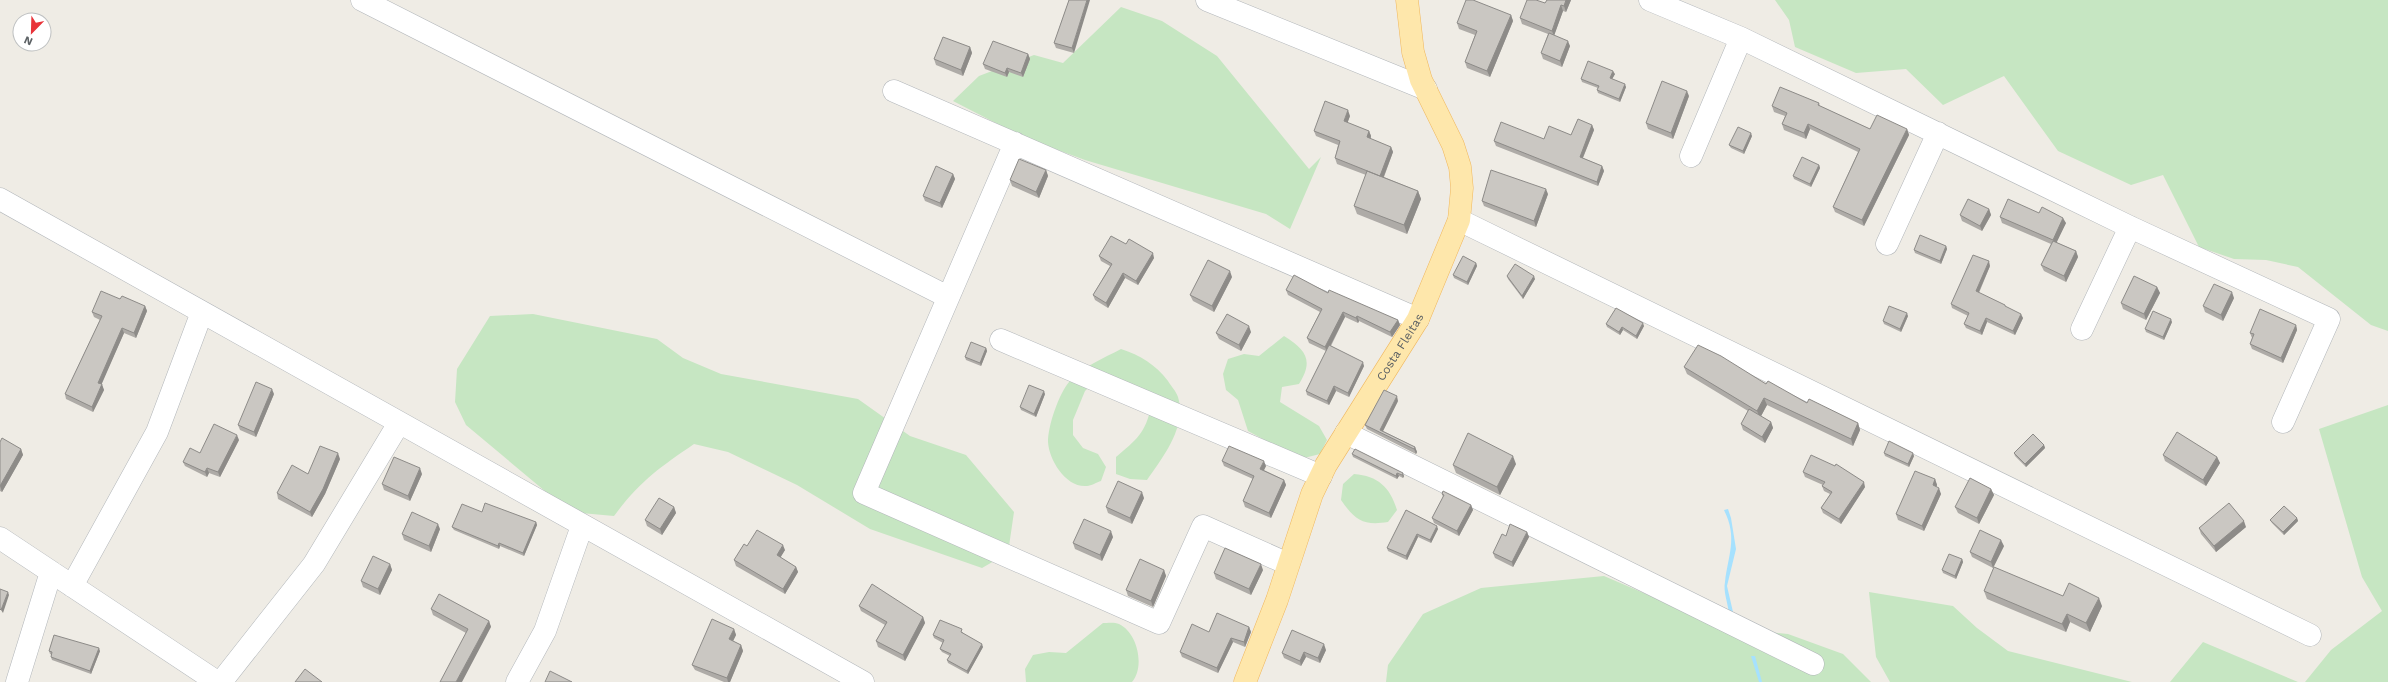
<svg xmlns="http://www.w3.org/2000/svg" width="2388" height="682" font-family="'Work Sans',sans-serif">
<rect width="100%" height="100%" fill="#efece5"/>
<path fill="#c6e6c2" d="M1775,0H2388V331L2371,325L2298,267L2266,260L2234,259L2199,247L2163,175L2131,185L2058,151L2004,76L1943,105L1906,69L1856,73L1795,47L1789,20Z
M1121,7L1162,21L1217,56L1309,169L1321,157L1290,229L1266,214L1085,160L1025,138L953,101L979,76L1034,55L1063,63Z
M533,314L657,339L683,358L721,374L858,399L910,436L966,455L1014,512L1008,553L982,568L870,529L797,485L728,452L694,444C659,468 640,481 614,516L570,512L466,425L455,402L457,369L490,316Z
M1284,336C1306,350 1314,360 1299,384L1282,387L1280,402L1319,426L1327,440L1320,454L1304,458L1289,453L1248,431L1238,400L1226,390L1223,374L1228,359L1244,354L1259,356Z
M1121,349C1140,355 1156,365 1168,381C1171,386 1176,391 1178,397C1187,427 1163,457 1147,480L1130,479L1116,474V457C1136,440 1146,433 1151,406L1096,380L1085,391L1073,420V435L1083,448L1098,454L1106,467L1101,481C1097,482 1091,486 1087,486C1066,488 1049,460 1048,442C1048,425 1059,394 1069,382C1082,367 1104,358 1121,349Z
M2388,405V682H2305L2331,650L2382,611L2362,577L2319,429Z
M1354,474C1378,476 1390,487 1397,510L1388,522C1363,526 1355,520 1341,500L1343,484Z
M1604,576L1723,627L1788,634L1843,654L1871,682H1386L1388,665L1423,614L1481,588Z
M1869,592L1953,606L1977,628L2008,651L2132,682H1890L1876,657Z
M1103,623C1107,623 1115,622 1119,624C1138,633 1145,667 1132,682H1026L1025,669L1033,655L1049,652L1066,653Z
M2203,642L2298,682H2170Z"/>
<path fill="#a6e1fe" d="M1728,509L1731,518L1736,549L1727,586L1733,612L1729,613C1728,604 1723,591 1725,582C1728,555 1738,538 1724,510Z
M1751,656H1755L1762,682H1759Z"/>
<g fill="none" stroke-linecap="round" stroke-linejoin="round">
<defs>
<path id="minor" d="M362,0L948,297
M1207,0L1426,89
M1650,0L1741,38L2130,227L2329,319L2283,422
M894,91L1418,319
M1015,143L864,493L1159,623L1203,526L1288,564
M1691,156L1741,38
M0,199L863,682
M1459,220L2310,635
M1887,244L1938,133
M2082,329L2130,227
M1001,340L1321,476
M1346,433L1813,664
M0,538L217,682
M72,586L157,432L202,312
M17,682L51,572
M221,682L314,564L399,423
M517,682L545,631L582,526"/>
<g id="major">
<path id="s1" d="M1245,682L1277,600L1312,494L1326,465L1418,319L1459,220L1462,188L1460,167L1453,145L1421,80L1413,52L1407,0"/>
</g>
</defs>
<use href="#minor" stroke="#b2b6ba" stroke-width="23"/>
<use href="#major" stroke="#f0b75d" stroke-width="23"/>
<use href="#minor" stroke="#fff" stroke-width="22"/>
<use href="#major" stroke="#fee7ab" stroke-width="22"/>
</g>
<path fill="#aeaba7" d="M1069,0L1074,53L1056,48L1054,43Z
M1547,0H1571L1566,12L1563,11L1554,35L1570,46L1562,67L1543,59L1541,53L1548,34L1522,24L1520,18L1545,3Z
M1511,15L1513,21L1490,77L1467,68L1465,62L1475,35L1459,29L1457,23Z
M970,47L972,53L963,76L936,65L934,59Z
M1028,54L1030,59L1023,77L1009,72L1007,77L985,69L983,64Z
M1615,74L1612,79L1626,87L1620,102L1598,93L1597,90L1598,88L1582,82L1581,79Z
M1689,96L1673,139L1648,129L1646,123Z
M1819,103L1820,106L1870,129H1907L1909,135L1864,226L1835,212L1833,207L1858,152L1810,129L1806,139L1784,130L1782,124L1785,116L1774,112L1772,106Z
M1350,116L1347,123L1369,131L1371,136V139L1391,147L1393,152L1384,177L1418,191L1421,199L1407,234L1357,214L1354,206L1366,175L1337,164L1335,158L1338,145L1316,136L1314,131Z
M1592,125L1594,130L1583,158L1602,166L1604,171L1598,186L1496,146L1494,141L1544,139L1571,135Z
M1752,136L1744,154L1731,148L1729,145Z
M1819,165L1820,168L1811,187L1794,179L1793,176Z
M1046,170L1048,176L1039,198L1012,186L1010,180Z
M953,174L955,179L942,208L925,201L923,196Z
M1548,194L1536,227L1484,206L1482,201Z
M1989,209L1991,215L1982,231L1962,221L1960,215Z
M2039,213L2066,223L2056,242L2076,251L2078,257L2066,282L2044,271L2041,265L2051,244L2002,223L2000,217Z
M1126,244L1154,258L1138,285L1125,278L1108,308L1095,300L1093,295L1110,266L1101,261L1099,256Z
M1946,246L1947,249L1941,264L1915,253L1914,250Z
M1476,263L1477,266L1468,285L1454,278L1453,275Z
M1990,266L1979,293L2006,307L2023,318L2015,335L1987,322L1982,335L1966,328L1964,324L1968,316L1952,308L1951,304Z
M1507,276L1535,279L1523,299L1508,279Z
M1232,277L1214,312L1193,301L1190,295Z
M2157,287L2160,293L2146,320L2123,309L2121,303Z
M1286,290L1328,293L1398,320L1400,325L1392,337L1359,321L1358,323L1345,317L1331,346L1364,366L1349,397L1336,391L1329,405L1307,395L1306,391L1326,351L1309,343L1307,338L1320,312L1288,295Z
M2234,298L2223,321L2205,312L2203,306Z
M120,299L145,306L147,311L136,338L124,333L101,384L104,390L93,412L66,399L65,394L100,320L94,317L92,312Z
M1908,316L1901,332L1884,324L1883,321Z
M2172,322L2164,340L2146,332L2145,329Z
M1606,324L1644,326L1637,339L1623,330L1620,335L1607,327Z
M2296,325L2297,330L2283,363L2252,349L2250,344L2252,338L2250,333Z
M1251,332L1241,351L1219,339L1216,333Z
M986,348L987,351L981,366L966,360L965,357Z
M1684,367L1766,384L1807,403L1858,423L1860,430L1853,446L1767,405L1761,416L1771,422L1773,428L1765,443L1743,430L1741,424L1748,411L1687,374Z
M274,394L256,437L240,430L238,425Z
M1045,394L1036,417L1021,410L1020,407Z
M1398,401L1383,431L1415,447L1417,452L1416,454L1367,429L1365,425Z
M239,440L220,477L209,473L207,477L185,466L183,462L200,453Z
M0,442L21,449L23,455L2,492L0,491Z
M2044,445L2045,448L2026,467L2015,456L2014,453Z
M1884,453L1914,456L1909,467L1885,456Z
M1352,454L1404,476L1403,478L1399,476L1397,479L1353,457Z
M2163,455L2217,457L2220,463L2206,486L2165,461Z
M340,459L325,494L312,517L278,499L277,493L308,474Z
M1222,461L1266,466L1264,470L1284,480L1286,485L1271,518L1245,507L1243,501L1253,479L1224,466Z
M1516,464L1500,495L1456,473L1453,465Z
M1803,472L1865,487L1841,524L1823,513L1821,508L1830,494L1824,491L1822,486L1823,485L1805,477Z
M422,474L410,501L384,490L382,484Z
M1935,479L1937,485L1936,487L1941,494L1924,531L1898,520L1896,514Z
M1991,489L1994,495L1979,524L1958,513L1955,507Z
M1442,494L1471,505L1473,510L1459,536L1434,523L1432,518L1443,497Z
M1144,498L1132,524L1108,513L1106,507Z
M674,507L676,513L662,535L647,526L645,520Z
M1406,510L1438,529L1431,543L1418,537L1407,560L1388,551L1387,548Z
M482,512L536,522L537,525L524,556L500,546L499,549L454,530L452,527Z
M2297,518L2298,521L2284,535L2272,523L2270,520Z
M2246,527L2216,552L2201,534L2199,528Z
M440,529L431,552L404,540L402,534Z
M1527,532L1529,537L1513,567L1495,558L1493,553L1506,536Z
M1113,537L1102,561L1075,549L1073,543Z
M747,546L785,550L780,557L796,567L798,572L785,594L736,566L734,560Z
M2004,546L1993,568L1972,557L1970,552Z
M1962,559L1963,562L1956,579L1943,573L1942,570Z
M390,564L392,570L380,595L363,587L361,581Z
M1164,570L1166,576L1153,607L1128,596L1126,590Z
M1263,570L1251,595L1216,579L1214,573Z
M1984,591L2102,606L2090,632L2070,622L2066,632L1987,599Z
M859,606L923,617L925,623L905,661L878,647L876,641L885,625L861,611Z
M431,609L489,621L491,627L466,633L433,615Z
M1249,627L1251,632L1245,647L1233,642L1218,673L1182,657L1180,652L1209,632Z
M734,629L736,635L733,641L741,645L743,651L730,682H724L695,670L692,665Z
M963,632V633L983,647L968,674L948,663L947,660L950,656L942,652L940,649L943,643L934,638L933,635Z
M1326,650L1320,663L1306,657L1301,666L1284,658L1282,653Z
M49,651H100L91,674L52,660L51,657L52,655L50,654Z"/>
<path fill="#8d8b88" d="M1087,0H1090L1074,53L1072,48Z
M1566,0H1571L1566,12L1564,6Z
M1561,5L1563,11L1554,36L1552,31Z
M1511,15L1513,21L1490,77L1487,71Z
M1568,41L1570,46L1562,67L1560,61Z
M970,47L972,53L963,76L961,70Z
M1028,54L1030,59L1023,77L1021,73Z
M1007,68L1009,72L1007,77L1005,73Z
M1613,71L1615,74L1611,81L1610,78Z
M1625,84L1626,87L1620,102L1619,99Z
M1687,91L1689,96L1673,139L1671,133Z
M1348,110L1350,116L1346,127L1344,121Z
M1808,124L1810,129L1806,139L1804,133Z
M1592,125L1594,130L1581,162L1580,157Z
M1907,129L1909,135L1864,226L1862,220Z
M1369,131L1371,136L1369,143L1367,137Z
M1751,133L1752,136L1744,154L1743,151Z
M1391,147L1393,152L1382,181L1380,176Z
M1819,165L1820,168L1811,187L1810,184Z
M1602,166L1604,171L1598,186L1597,182Z
M1046,170L1048,176L1039,198L1036,192Z
M953,174L955,179L942,208L940,203Z
M1546,189L1548,194L1536,227L1534,221Z
M1418,191L1421,199L1407,234L1404,225Z
M1989,209L1991,215L1982,231L1980,226Z
M2063,218L2066,223L2055,246L2053,240Z
M1946,246L1947,249L1941,264L1940,261Z
M2076,251L2078,257L2066,282L2064,276Z
M1153,253L1154,258L1138,285L1136,281Z
M1989,261L1990,266L1977,296L1976,291Z
M1476,263L1477,266L1468,285L1467,282Z
M1230,271L1232,277L1214,312L1212,306Z
M1123,273L1125,278L1108,308L1106,303Z
M1534,276L1535,279L1523,299L1522,296Z
M2157,287L2160,293L2146,320L2144,314Z
M2232,292L2234,298L2223,321L2221,315Z
M145,306L147,311L136,338L134,333Z
M1343,312L1345,317L1327,352L1325,347Z
M1907,313L1908,316L1901,332L1900,329Z
M2021,314L2023,318L2015,335L2013,331Z
M1357,316L1359,321L1358,323L1356,318Z
M1986,318L1987,322L1982,335L1980,331Z
M2171,319L2172,322L2164,340L2163,337Z
M1398,320L1400,325L1392,337L1390,332Z
M1643,323L1644,326L1637,339L1636,336Z
M2296,325L2297,330L2283,363L2281,358Z
M1249,326L1251,332L1241,351L1239,345Z
M1622,327L1623,330L1620,335L1619,332Z
M122,328L124,333L100,388L98,383Z
M986,348L987,351L981,366L980,363Z
M1363,362L1364,366L1349,397L1348,393Z
M102,384L104,390L93,412L92,407Z
M1334,386L1336,391L1329,405L1327,401Z
M272,389L274,394L256,437L254,432Z
M1044,391L1045,394L1036,417L1034,414Z
M1397,396L1398,401L1382,433L1380,430Z
M1764,398L1767,405L1760,418L1757,411Z
M1771,422L1773,428L1765,443L1762,437Z
M1858,423L1860,430L1853,446L1851,439Z
M237,435L239,440L220,477L218,472Z
M2044,445L2045,448L2026,467L2025,464Z
M1415,447L1417,452L1416,454L1414,449Z
M21,449L23,455L2,492L0,486Z
M338,453L340,459L325,494L312,517L310,512Z
M1913,453L1914,456L1909,467L1908,464Z
M1513,456L1516,464L1500,495L1497,487Z
M2217,457L2220,463L2206,486L2203,480Z
M1264,461L1266,466L1262,474L1260,469Z
M207,468L209,473L207,477L205,472Z
M420,468L422,474L410,501L408,496Z
M1397,473L1399,476L1397,479L1396,476Z
M1403,473L1404,476L1403,478L1402,475Z
M1935,479L1937,485L1935,491L1933,485Z
M1284,480L1286,485L1271,518L1269,513Z
M1864,482L1865,487L1841,524L1839,519Z
M1939,488L1941,494L1924,531L1922,526Z
M1991,489L1994,495L1979,524L1977,518Z
M1142,492L1144,498L1132,524L1130,518Z
M1471,505L1473,510L1459,536L1457,531Z
M674,507L676,513L662,535L660,529Z
M2297,518L2298,521L2284,535L2283,532Z
M2244,521L2246,527L2216,552L2214,546Z
M536,522L537,525L524,556L523,553Z
M438,524L440,529L431,552L429,546Z
M1437,526L1438,529L1431,543L1430,540Z
M1111,531L1113,537L1102,561L1100,555Z
M1527,532L1529,537L1513,567L1512,562Z
M1417,534L1418,537L1407,560L1406,556Z
M2001,540L2004,546L1993,568L1991,562Z
M499,543L500,546L499,549L498,546Z
M783,545L785,550L779,560L777,555Z
M1962,559L1963,562L1956,579L1955,576Z
M390,564L392,570L380,595L378,589Z
M1261,564L1263,570L1251,595L1249,589Z
M796,567L798,572L785,594L783,589Z
M1164,570L1166,576L1153,607L1151,601Z
M8,592L9,595L3,613L1,610Z
M2099,598L2102,606L2090,632L2086,623Z
M2067,614L2070,622L2066,632L2062,624Z
M923,617L925,623L905,661L903,655Z
M489,621L491,627L462,682H456Z
M1249,627L1251,632L1245,647L1244,642Z
M734,629L736,635L731,645L729,639Z
M1231,638L1233,642L1218,673L1217,668Z
M982,644L983,647L968,674L967,671Z
M1324,644L1326,650L1320,663L1318,658Z
M741,645L743,651L730,682H728L727,678Z
M99,648L100,651L91,674L90,671Z
M1304,652L1306,657L1301,666L1300,661Z"/>
<path fill="#cac7c2" stroke="#8d8b88" d="M1069,0H1087L1072,48L1054,43Z
M1466,0H1473L1511,15L1487,71L1465,62L1477,31L1457,23Z
M1527,0H1536L1545,3L1547,0H1566L1564,6L1561,5L1552,31L1520,18Z
M1549,33L1568,41L1560,61L1541,53Z
M943,37L970,47L961,70L934,59Z
M993,41L1028,54L1021,73L1007,68L1005,73L983,64Z
M1588,61L1613,71L1610,78L1625,84L1619,99L1597,90L1599,86L1581,79Z
M1662,81L1687,91L1671,133L1646,123Z
M1780,87L1819,103L1818,105L1870,129L1877,115L1907,129L1862,220L1833,207L1860,149L1808,124L1804,133L1782,124L1787,113L1772,106Z
M1325,101L1348,110L1344,121L1369,131L1367,137L1391,147L1380,176L1335,158L1340,141L1314,131Z
M1578,119L1592,125L1580,157L1602,166L1597,182L1494,141L1501,122L1544,139L1549,126L1571,135Z
M1738,127L1751,133L1743,151L1729,145Z
M1802,157L1819,165L1810,184L1793,176Z
M1019,159L1046,170L1036,192L1010,180Z
M936,166L953,174L940,203L923,196Z
M1491,170L1546,189L1534,221L1482,201Z
M1367,171L1418,191L1404,225L1354,206Z
M1968,199L1989,209L1980,226L1960,215Z
M2008,199L2039,213L2042,207L2063,218L2053,240L2000,217Z
M1920,235L1946,246L1940,261L1914,250Z
M1111,236L1126,244L1129,239L1153,253L1136,281L1123,273L1106,303L1093,295L1112,264L1099,256Z
M2053,241L2076,251L2064,276L2041,265Z
M1973,255L1989,261L1976,291L2005,305V306L2021,314L2013,331L1986,318L1980,331L1964,324L1969,313L1951,304Z
M1463,256L1476,263L1467,282L1453,275Z
M1208,260L1230,271L1212,306L1190,295Z
M1515,264L1534,276L1522,296L1507,276Z
M1294,275L1328,293L1329,290L1398,320L1390,332L1357,316L1356,318L1343,312L1325,347L1307,338L1322,309L1286,290Z
M2134,276L2157,287L2144,314L2121,303Z
M2214,284L2232,292L2221,315L2203,306Z
M101,291L120,299L122,296L145,306L134,333L122,328L98,383L102,384L92,407L65,394L102,316L92,312Z
M1889,306L1907,313L1900,329L1883,321Z
M1616,308L1643,323L1636,336L1622,327L1619,332L1606,324Z
M2260,309L2296,325L2281,358L2250,344L2254,334L2250,333Z
M2153,311L2171,319L2163,337L2145,329Z
M1227,314L1249,326L1239,345L1216,333Z
M971,342L986,348L980,363L965,357Z
M1329,345L1363,362L1348,393L1334,386L1327,401L1306,391Z
M1698,345L1721,356L1766,384L1768,381L1807,403L1809,399L1858,423L1851,439L1764,398L1757,411L1684,367Z
M256,382L272,389L254,432L238,425Z
M1029,385L1044,391L1034,414L1020,407Z
M1384,390L1397,396L1380,430L1415,447L1414,449L1365,425Z
M1749,409L1771,422L1762,437L1741,424Z
M214,424L237,435L218,472L207,468L205,472L183,462L190,448L200,453Z
M2177,432L2217,457L2203,480L2163,455Z
M1468,433L1513,456L1497,487L1453,465Z
M2033,434L2044,445L2025,464L2014,453Z
M2,438L21,449L0,486V442Z
M1889,441L1913,453L1908,464L1884,453Z
M320,446L338,453L323,489L310,512L277,493L292,465L308,474Z
M1229,446L1264,461L1260,469L1284,480L1269,513L1243,501L1254,476L1222,461Z
M1355,449L1403,473L1402,475L1397,473L1396,476L1352,454Z
M1811,455L1835,466L1836,464L1864,482L1839,519L1821,508L1832,492L1822,486L1825,482L1803,472Z
M394,457L420,468L408,496L382,484Z
M1915,471L1935,479L1933,485L1939,488L1922,526L1896,514Z
M1970,478L1991,489L1977,518L1955,507Z
M1118,481L1142,492L1130,518L1106,507Z
M1443,491L1471,505L1457,531L1432,518L1444,495L1442,494Z
M659,498L674,507L660,529L645,520Z
M485,503L536,522L523,553L499,543L498,546L452,527L462,504L482,512Z
M2229,503L2244,521L2214,546L2199,528Z
M2284,506L2297,518L2283,532L2270,520Z
M1406,510L1437,526L1430,540L1417,534L1406,556L1387,548Z
M412,512L438,524L429,546L402,534Z
M1084,519L1111,531L1100,555L1073,543Z
M1510,524L1527,532L1512,562L1493,553L1502,534L1506,536Z
M757,530L783,545L777,555L796,567L783,589L734,560L744,544L747,546Z
M1980,530L2001,540L1991,562L1970,552Z
M1225,548L1261,564L1249,589L1214,573Z
M1949,554L1962,559L1955,576L1942,570Z
M373,556L390,564L378,589L361,581Z
M1140,559L1164,570L1151,601L1126,590Z
M1994,567L2063,596L2069,583L2099,598L2086,623L2067,614L2062,624L1984,591Z
M872,584L923,617L903,655L876,641L887,622L859,606Z
M0,589L8,592L1,610L0,609Z
M439,594L489,621L456,682H440L468,629L431,609Z
M1217,613L1249,627L1244,642L1231,638L1217,668L1180,652L1192,624L1209,632Z
M712,619L734,629L729,639L741,645L727,678L692,665Z
M940,620L962,629L961,632L982,644L967,671L947,660L951,654L940,649L944,640L933,635Z
M1292,630L1324,644L1318,658L1304,652L1300,661L1282,653Z
M54,635L99,648L90,671L51,657L52,652L49,651Z
M305,669L322,682H295Z
M550,671L572,682H545Z"/>
<g text-anchor="middle" stroke-width="3.5" stroke-linejoin="round" paint-order="stroke">
<g font-size="12" fill="#5d6265" stroke="#fff">
<text dy="4" stroke="none"><textPath href="#s1" startOffset="371">Costa Fleitas</textPath></text>
</g>
</g>
<g transform="translate(32 32) rotate(203)"><circle r="19" fill="#ffffff" stroke="#bec0c1"/>
<path d="M0-3L7 15L0 10L-7 15Z" fill="#e83339"/>
<text y="-6" font-size="11" font-weight="bold" text-anchor="middle" fill="#5d6265">N</text>
</g>
</svg>
